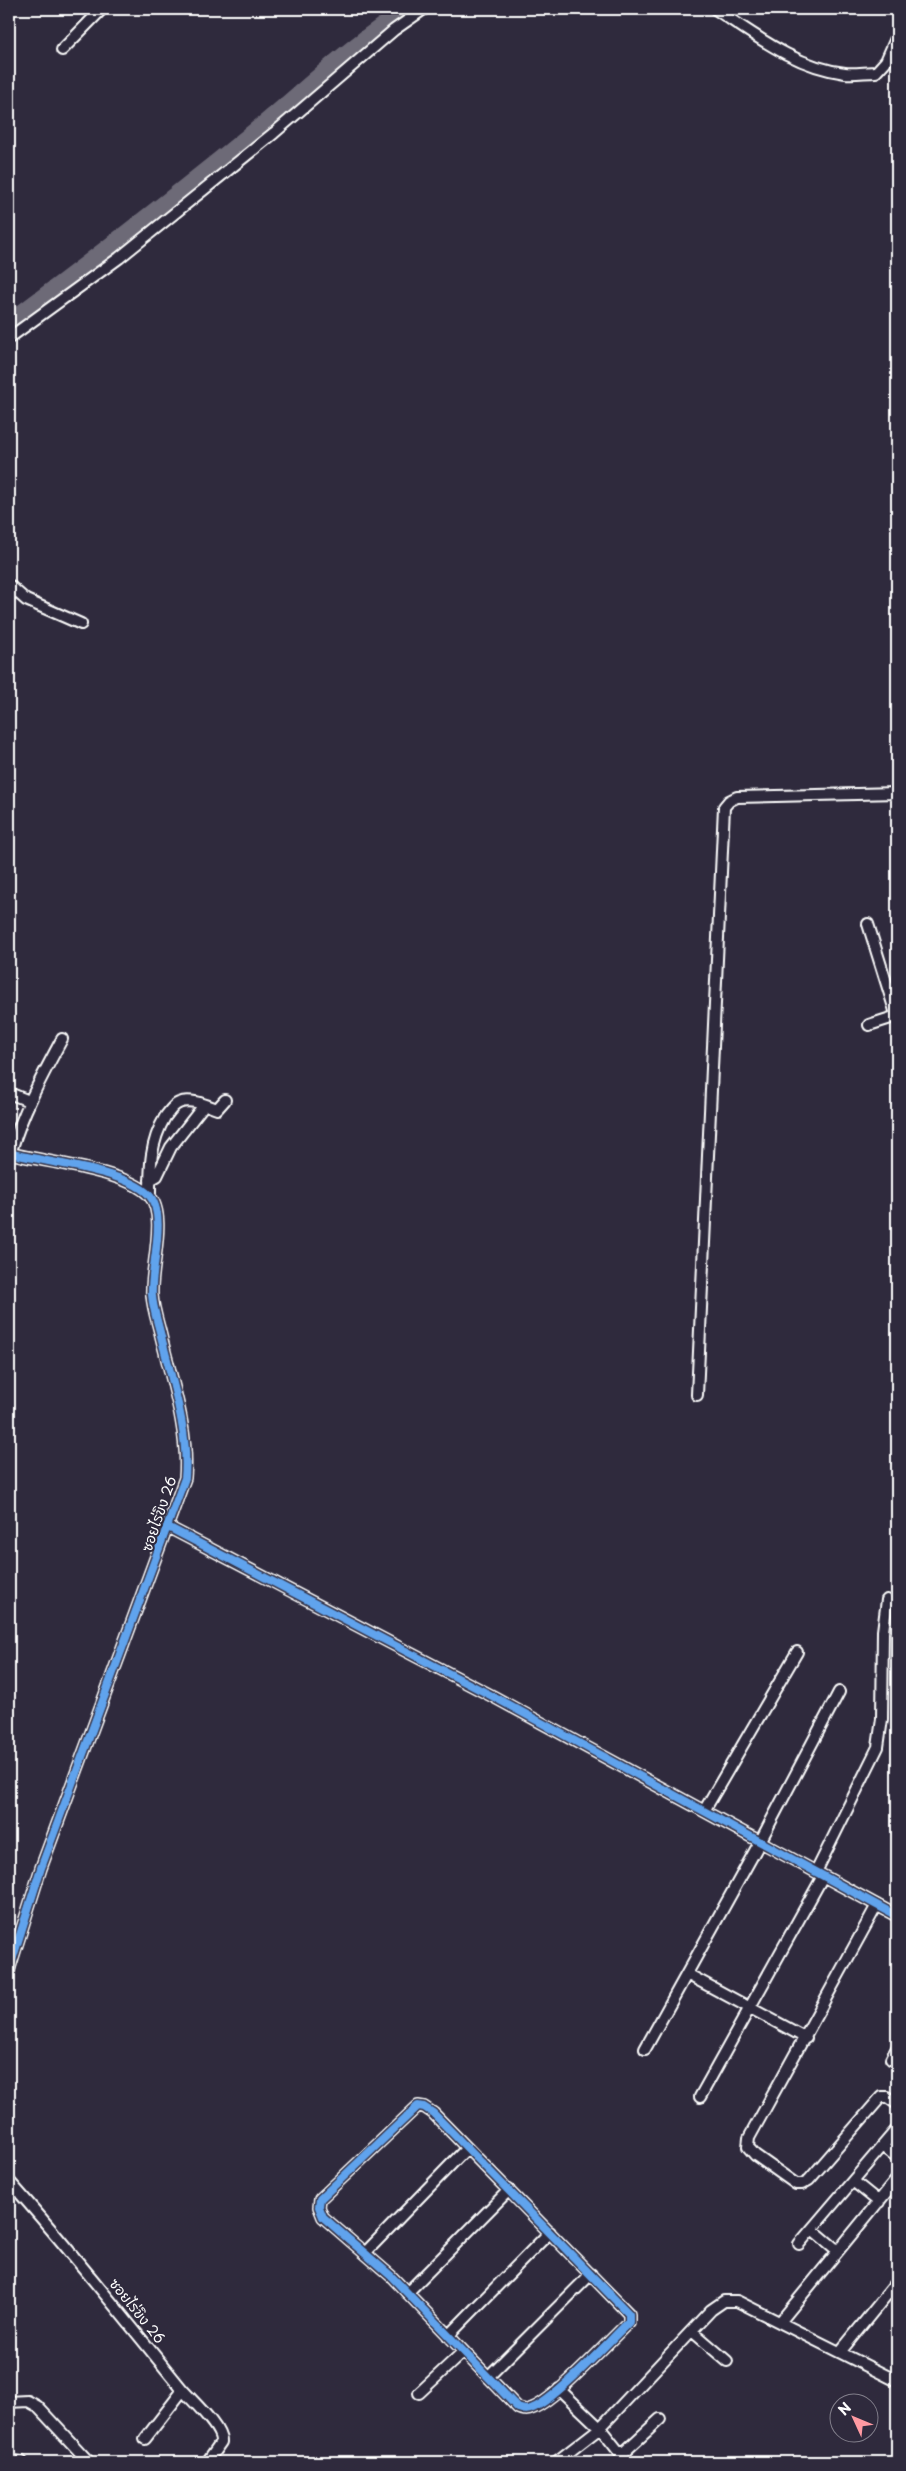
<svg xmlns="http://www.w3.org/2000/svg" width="906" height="2471" font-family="'Playpen Sans','Playpen Sans Thai',sans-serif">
<rect width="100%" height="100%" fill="#2f2a3d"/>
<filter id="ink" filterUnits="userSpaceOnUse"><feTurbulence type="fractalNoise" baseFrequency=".02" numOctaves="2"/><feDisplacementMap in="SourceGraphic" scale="10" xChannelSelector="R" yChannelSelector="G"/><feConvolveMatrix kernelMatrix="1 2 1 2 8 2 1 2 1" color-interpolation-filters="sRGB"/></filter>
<g filter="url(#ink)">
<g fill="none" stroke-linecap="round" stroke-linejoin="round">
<path stroke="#6d6a77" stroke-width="18" d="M9,323C95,259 180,193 263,125C311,85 356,41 409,9"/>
<defs>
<path id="street" d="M715,9C755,35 795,67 845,73C855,74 866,72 876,72L886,61L897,36
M62,50L102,9
M9,338L119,258L274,133L394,30L424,9
M9,585L26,600L81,624
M868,924L897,1017
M869,1025L897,1016
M9,1093L29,1101
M9,1153C44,1162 125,1170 149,1195C168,1215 150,1269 152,1295C153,1309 158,1323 161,1336C172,1382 189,1431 185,1478L41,1868L9,1970
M10,1154C23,1111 41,1078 62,1039
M150,1180L157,1176L171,1147L204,1105
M150,1196C150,1166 150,1143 165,1117C169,1112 173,1105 179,1103C190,1098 206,1105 217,1109L225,1100
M697,1395L724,807L729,801L737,797L897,793
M168,1527L494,1697L897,1916
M704,1811L797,1652
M816,1872L878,1747L882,1719L883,1631L887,1600
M877,1905L749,2138L748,2147L755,2155L796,2184H802L809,2180L881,2097H887L897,2104
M687,1974L806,2038
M645,2049L760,1842L839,1692
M891,2059L897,2048
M700,2097L823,1876
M418,2106L424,2107L433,2113L629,2314V2322C608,2342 556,2399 533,2408C527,2411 524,2410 518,2408L391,2276L323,2217L319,2207L320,2199Z
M883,2146L897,2157
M9,2181C69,2248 124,2318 181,2388C191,2400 222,2427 221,2442L207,2462
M853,2181L879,2202
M812,2229L838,2251
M799,2244L897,2129
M365,2253L467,2148
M407,2293L509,2190
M780,2322L897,2179
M692,2331L727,2361
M448,2336L550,2232
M840,2352L897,2282
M488,2377L591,2274
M559,2389L600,2428L627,2462
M419,2393L463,2352
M9,2402L28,2401L37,2406L89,2462
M145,2439L183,2390
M621,2455L660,2419
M12,2461L22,2462
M556,2462L600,2428L711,2310L724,2301H737L897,2381"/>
</defs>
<use href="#street" stroke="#fff" stroke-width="14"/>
<use href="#street" stroke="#2f2a3d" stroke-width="10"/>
<defs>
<path id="cycleway" d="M9,1153C44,1162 125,1170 149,1195C168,1215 150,1269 152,1295C153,1309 158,1323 161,1336C172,1382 189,1431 185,1478L41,1868L9,1970
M168,1527L494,1697L897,1916
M418,2106L424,2107L433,2113L629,2314V2322C608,2342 556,2399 533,2408C527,2411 524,2410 518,2408L391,2276L323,2217L319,2207L320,2199Z"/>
</defs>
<use href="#cycleway" stroke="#2f2a3d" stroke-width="11"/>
<use href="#cycleway" stroke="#60a3ed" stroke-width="8"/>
</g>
</g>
<g text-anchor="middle" stroke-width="4" stroke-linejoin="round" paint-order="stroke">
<g font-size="14" fill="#fff" stroke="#2f2a3d">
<text transform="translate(159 1514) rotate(-71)" y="5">ซอยไร่ขิง 26</text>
<text transform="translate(137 2311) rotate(51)" y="5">ซอยไร่ขิง 26</text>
</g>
</g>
<rect width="906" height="2471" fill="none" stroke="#2f2a3d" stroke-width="30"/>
<rect x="15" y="15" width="876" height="2441" fill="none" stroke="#fff" stroke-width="2" filter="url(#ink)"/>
<g transform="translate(854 2418) rotate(314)"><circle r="24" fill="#2f2a3d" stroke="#827f8b"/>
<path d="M0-4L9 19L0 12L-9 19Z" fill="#ff9aa2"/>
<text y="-8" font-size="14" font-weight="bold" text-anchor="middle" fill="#ffffff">N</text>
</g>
</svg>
